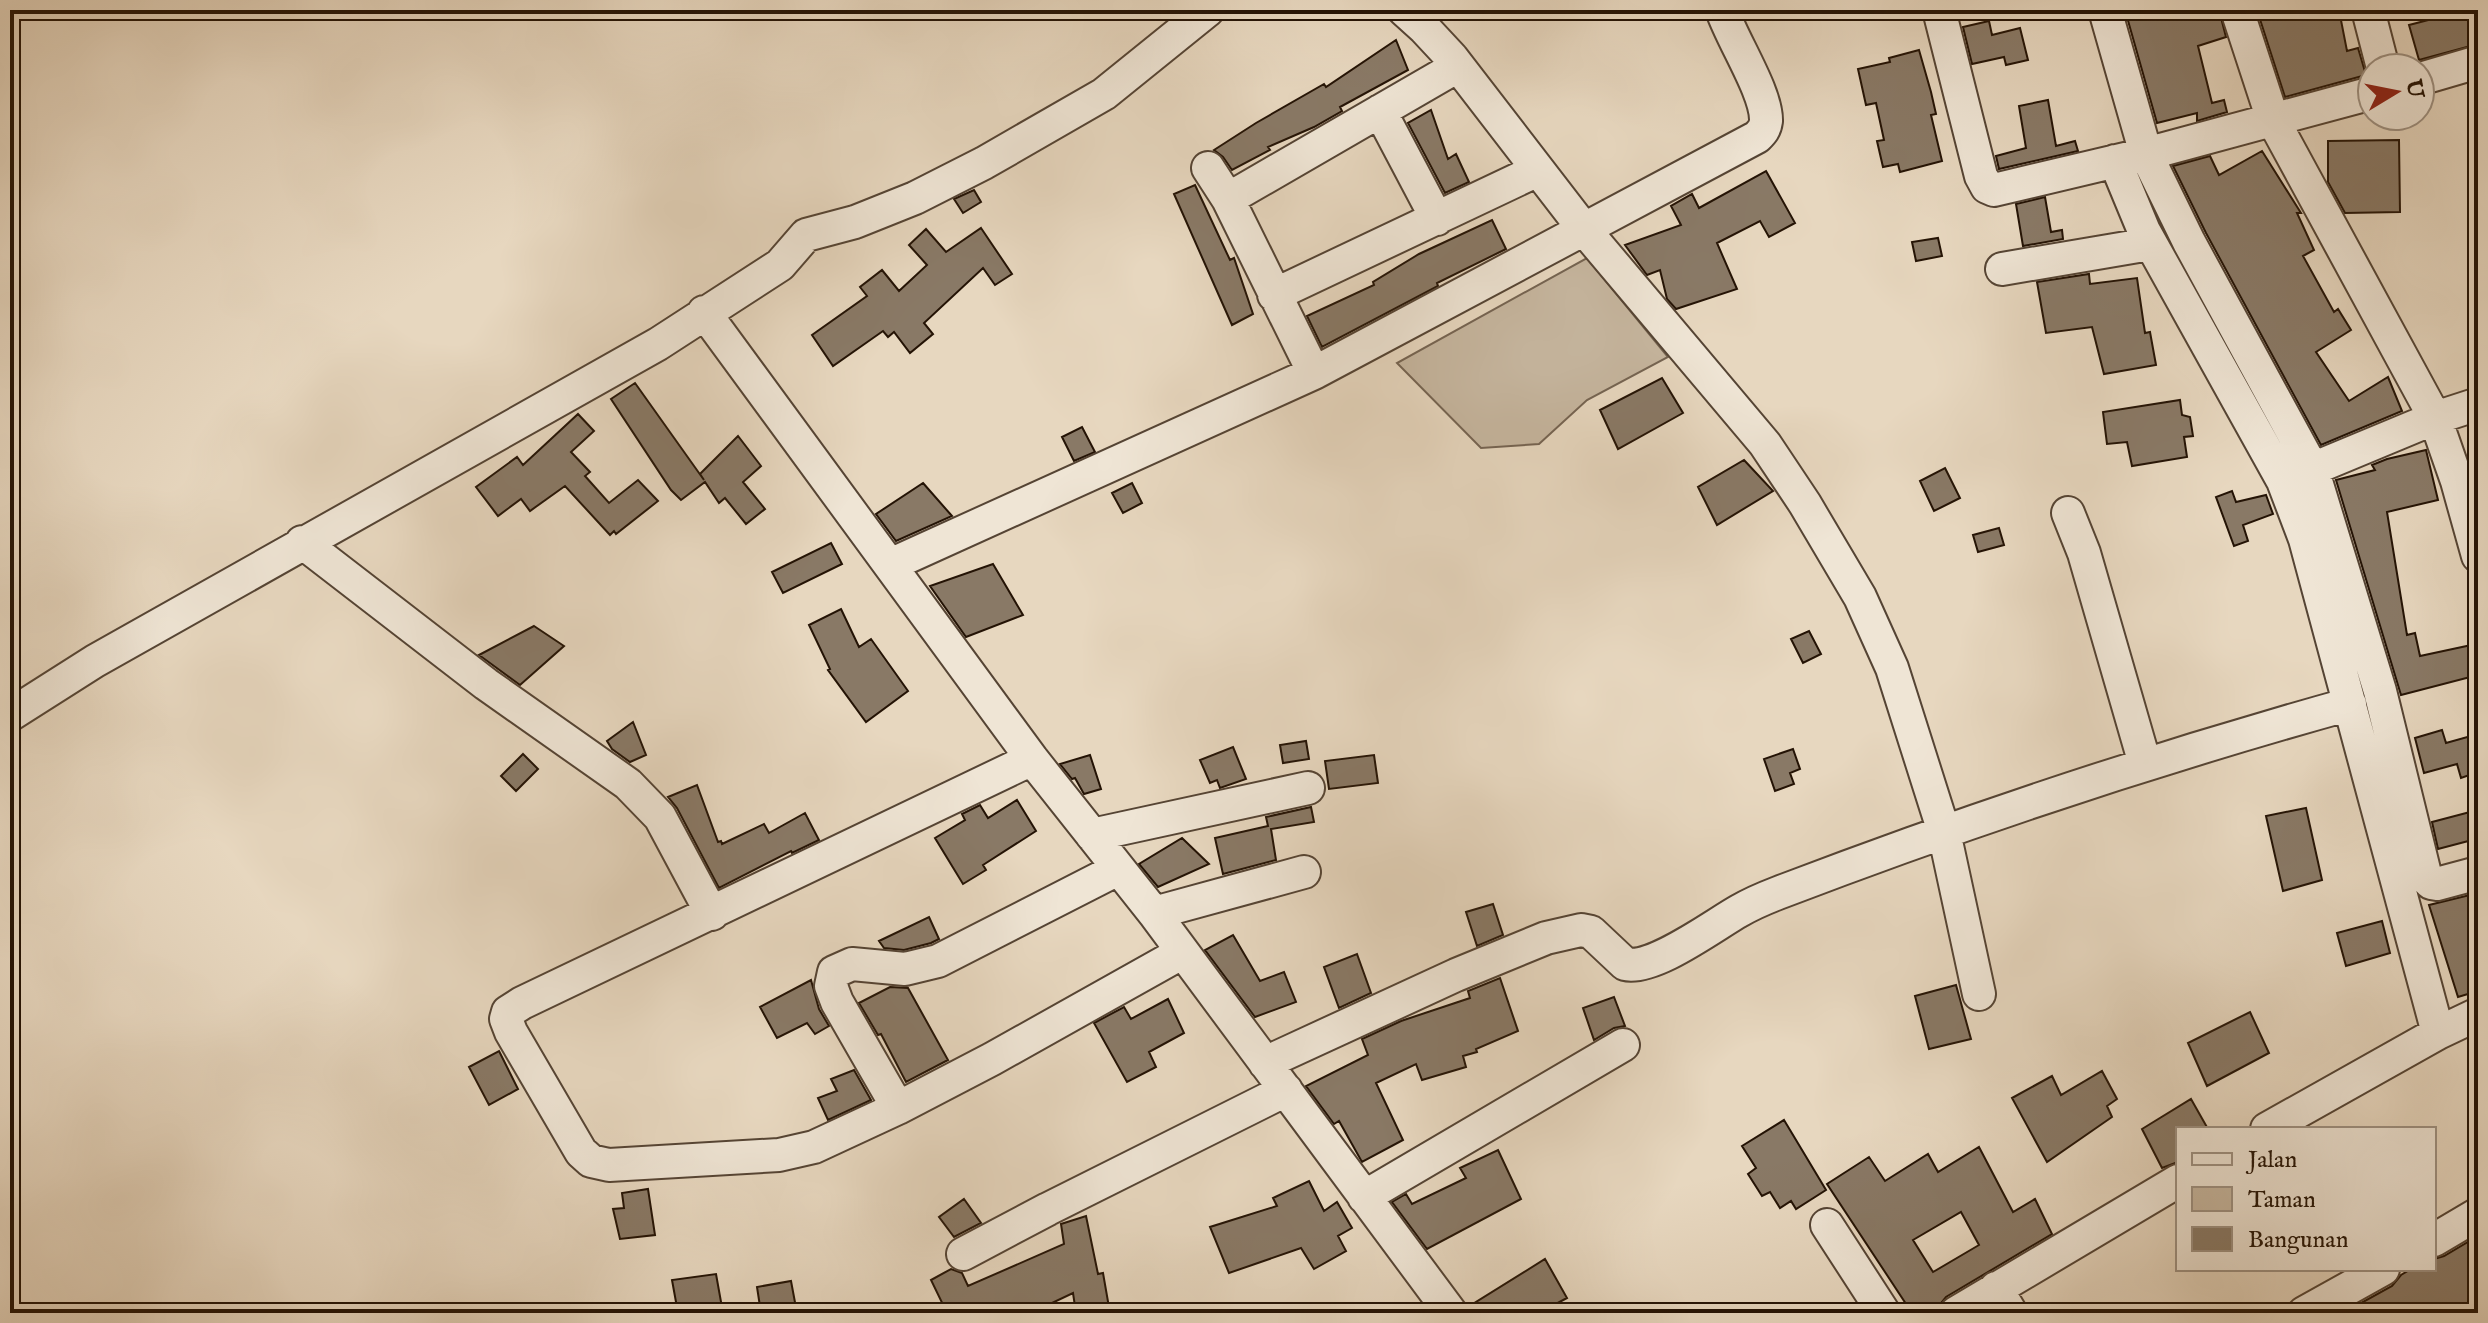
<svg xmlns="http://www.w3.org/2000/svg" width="2488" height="1323" font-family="'IM FELL English',serif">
<rect width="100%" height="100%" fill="#e7d7bf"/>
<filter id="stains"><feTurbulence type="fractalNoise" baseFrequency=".0025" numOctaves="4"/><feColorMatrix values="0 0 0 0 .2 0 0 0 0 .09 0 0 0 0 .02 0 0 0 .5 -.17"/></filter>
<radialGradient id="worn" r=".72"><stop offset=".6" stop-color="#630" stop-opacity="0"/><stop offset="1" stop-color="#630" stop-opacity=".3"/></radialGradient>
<path fill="#c6b69f" stroke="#756452" stroke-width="2" d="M1587,258L1668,357L1587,400L1539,444L1481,448L1397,363Z"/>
<path fill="#897966" stroke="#241305" stroke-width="2" fill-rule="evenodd" d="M2125,10H2219L2226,37L2198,46L2212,103L2224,100L2227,112L2197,121V113L2157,123Z
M2257,10H2339L2347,51L2358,48L2366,75L2285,97Z
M2467,10H2478V44L2419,60L2409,25Z
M1989,21L1992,35L2020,28L2028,60L2006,65L2004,57L1972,64L1963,27Z
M1396,40L1408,70L1340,107L1342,111L1314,127L1268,147L1270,150L1232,170L1223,157L1214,150L1256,123L1324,84L1326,87Z
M1919,50L1931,92L1936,114L1931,115L1942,161L1900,172L1898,164L1883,167L1877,141L1884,140L1876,103L1866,105L1858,69L1890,62L1889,58Z
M2048,100L2056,146L2075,141L2078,151L1999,169L1996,156L2026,148L2019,106Z
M1431,110L1448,159L1456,154L1469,182L1445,193L1408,123Z
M2399,140L2400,212L2345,213L2328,182V141Z
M2262,151L2301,213H2297L2314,250L2303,256L2334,312L2338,309L2351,330L2316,352L2349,401L2388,377L2402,411L2321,445L2206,233L2173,166L2210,156L2219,175Z
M1766,171L1795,223L1769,237L1760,221L1717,243L1737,289L1676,309L1667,299L1660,270L1647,275L1625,245L1681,225L1671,206L1692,194L1699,208Z
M1195,185L1230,260L1234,258L1253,314L1232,325L1174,194Z
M974,190L981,202L963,213L954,199Z
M2045,197L2051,232L2062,230L2063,239L2023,246L2016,204Z
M1492,220L1506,249L1437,283L1438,286L1322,347L1307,316L1374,285L1373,282L1419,254Z
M981,228L1012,274L995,285L983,268L924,323L933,334L910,353L894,332L888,337L883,331L833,366L812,335L867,296L860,287L882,270L899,291L927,265L909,245L926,229L946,252Z
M1938,238L1942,256L1916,261L1912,242Z
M2089,274L2090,284L2137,278L2145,333L2150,332L2156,365L2104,374L2092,327L2046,333L2037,282Z
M1662,378L1683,413L1618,449L1600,410Z
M635,383L704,480L700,474L738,436L761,466L743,482L765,509L746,524L725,498L719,503L705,482L681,500L671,490L611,399Z
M2180,400L2182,415L2190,417L2193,436L2184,437L2187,457L2132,466L2127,442L2107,444L2103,412Z
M578,414L594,431L571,452L590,472L585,476L609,503L638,480L658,501L616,534L614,531L610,535L565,486L530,511L521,499L498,516L476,487L517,457L523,465Z
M1082,427L1095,452L1074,461L1062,437Z
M2426,450L2438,500L2387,512L2407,635L2415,633L2420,656L2476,644L2478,675L2401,695L2336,480L2375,470L2372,465L2387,459Z
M1744,460L1773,491L1717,525L1698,487Z
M1945,468L1960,498L1934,511L1920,481Z
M923,483L952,516L896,541L876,514Z
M1132,483L1142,503L1123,513L1112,493Z
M2232,491L2236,502L2266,495L2273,514L2243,525L2248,541L2234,546L2216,497Z
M1999,528L2004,545L1978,552L1973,535Z
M831,543L842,564L783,593L772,572Z
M993,564L1023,615L966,637L930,586Z
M841,609L859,647L871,639L908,691L866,722L828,670L830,669L809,625Z
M534,626L564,646L520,685L479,655Z
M1809,631L1821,654L1803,663L1791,639Z
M633,722L646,755L630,762L612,749L607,741Z
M2442,730L2446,743L2478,734V772L2461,778L2457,764L2424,773L2415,738Z
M1306,741L1309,759L1283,763L1280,745Z
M1233,747L1246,779L1220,788L1217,780L1210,783L1200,760Z
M1793,749L1800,769L1790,773L1794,784L1775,791L1764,759Z
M523,754L538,769L516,791L501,776Z
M1090,755L1101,789L1084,794L1075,778L1072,779L1060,764Z
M1374,755L1378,783L1329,789L1325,761Z
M697,785L718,842L721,841L722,844L764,824L769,833L805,813L819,840L792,853L791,851L719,888L677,808L668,797Z
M1017,800L1036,831L983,865L986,870L963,884L935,838L965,820L962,814L980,805L988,818Z
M1311,807L1314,822L1271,829L1276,860L1223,874L1215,838L1268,826L1266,817Z
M2306,808L2322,880L2283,891L2266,816Z
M2470,812L2476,839L2438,849L2432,822Z
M1182,838L1209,864L1158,887L1139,864Z
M2478,893V927L2472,929L2478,950V991L2458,997L2429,905Z
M1493,904L1503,935L1477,946L1466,912Z
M929,917L939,939L931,943L904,950L884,948L879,941Z
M2382,921L2390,953L2346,966L2337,933Z
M1233,935L1260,981L1284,972L1296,1002L1255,1017L1205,950Z
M1357,954L1371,993L1339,1008L1324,967Z
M1500,978L1518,1031L1476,1049L1477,1052L1463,1056L1466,1067L1422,1080L1416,1064L1376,1083L1403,1140L1362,1162L1339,1121L1334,1124L1306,1086L1368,1055L1362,1039L1401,1021L1470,998L1468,991Z
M811,980L819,1009L829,1026L815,1034L807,1023L777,1038L760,1007Z
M1956,985L1971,1039L1929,1049L1915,996Z
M890,987L908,988L948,1060L906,1082L881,1034L878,1035L859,1003Z
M1614,997L1625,1026L1614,1028L1594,1040L1583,1008Z
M1168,999L1184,1033L1149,1052L1156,1067L1127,1082L1094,1023L1124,1007L1131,1019Z
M2250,1012L2269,1053L2207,1086L2188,1043Z
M499,1051L518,1089L489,1105L469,1067Z
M854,1070L871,1100L828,1120L818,1098L837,1091L831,1079Z
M2102,1071L2117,1099L2107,1106L2112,1117L2047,1162L2012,1098L2052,1076L2061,1095Z
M2191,1099L2208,1129H2178V1162L2162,1168L2142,1129Z
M1784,1120L1826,1190L1796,1209L1791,1201L1780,1208L1770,1192L1762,1196L1748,1174L1756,1168L1742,1146Z
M1979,1147L2013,1212L2035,1199L2052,1234L1946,1297L1933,1313H1912L1827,1184L1869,1157L1885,1181L1928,1154L1938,1172ZM1961,1212L1979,1245L1933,1272L1913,1240Z
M1498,1150L1521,1199L1427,1249L1392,1202L1406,1194L1412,1204L1466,1178L1460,1168Z
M1309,1181L1324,1211L1337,1202L1352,1228L1338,1236L1346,1251L1314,1269L1301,1248L1229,1273L1210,1227L1277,1206L1273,1198Z
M648,1189L655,1235L620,1239L613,1209L624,1208L622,1193Z
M964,1199L981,1223L954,1237L939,1217Z
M1086,1216L1098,1274L1103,1273L1110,1313H1076L1073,1293L1031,1313H947L931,1280L951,1269L962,1273L968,1286L1064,1244L1061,1224Z
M2478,1236V1304L2466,1313H2343L2392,1286L2401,1275L2411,1269H2434V1259L2444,1256Z
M1545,1259L1567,1298L1539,1313H1470L1468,1307Z
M716,1274L723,1313H678L672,1280Z
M791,1281L797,1313H761L757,1287Z"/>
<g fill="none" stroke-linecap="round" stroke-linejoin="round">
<defs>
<path id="minor" d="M1404,10L1425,29L1452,58L1583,228L1765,444L1805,504L1860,597L1892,668L1944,832L1979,994
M1939,10L1981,176L1987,187L1994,190L2146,154L2372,93
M2105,10L2146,154L2189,242L2312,468L2380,691L2426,878L2431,883L2437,884L2478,873
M2237,10L2273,120L2435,418L2457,481L2478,556
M2368,10L2383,68
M2420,79L2478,62
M1380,111L1437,219
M2115,161L2144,231L2283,481L2305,539L2438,1033
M1208,168L1228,199L1314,373
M1228,199L1458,66
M2002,269L2150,244
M1274,295L1538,170
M704,312L1032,759L1154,913L1451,1313
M2293,477L2435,418L2478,404
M2068,513L2084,553L2145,764
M302,542L486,684L628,784L660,817L712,914
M890,565L1314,373L1757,137C1762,132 1765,129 1766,121C1767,93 1732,40 1722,10
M10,715L95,661L658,344L780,265L806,235L855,222L915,198L984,163L1104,94L1208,10
M1032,759L522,1003L508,1012L506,1019L511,1032L581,1152L591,1161L609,1165L779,1155L814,1147L898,1108L992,1059L1183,952
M1092,835L1308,788
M1154,913L1304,872
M1265,1063L1456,975L1546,938L1581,930L1591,932L1625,964C1653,971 1714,925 1739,911C1751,904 1765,898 1778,893C1966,821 2156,758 2350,704
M898,1108L837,1002L831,986L834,972L852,964L905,969L938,961L1118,869
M2267,1129L2438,1033L2478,1014
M1364,1197L1623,1045
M1827,1225L1884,1313
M2434,1240L2478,1214
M963,1254L1048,1209L1286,1090
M1996,1288L2011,1313
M1956,1313L2178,1181
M2304,1313L2383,1269"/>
</defs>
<use href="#minor" stroke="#554434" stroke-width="36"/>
<use href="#minor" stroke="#efe5d5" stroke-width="32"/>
</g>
<rect width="2488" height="1323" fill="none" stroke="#e7d7bf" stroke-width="40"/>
<rect x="12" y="12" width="2464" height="1299" fill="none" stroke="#241305" stroke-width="4"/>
<rect x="20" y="20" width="2448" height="1283" fill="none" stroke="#241305" stroke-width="2"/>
<rect x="2176" y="1127" width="260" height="144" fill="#efe5d5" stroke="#9e9182" stroke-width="2"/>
<rect x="2192" y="1153" width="40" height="12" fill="#efe5d5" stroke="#9e9182" stroke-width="2"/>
<text x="2248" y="1167" font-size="24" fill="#241305">Jalan</text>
<rect x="2192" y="1187" width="40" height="24" fill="#c6b69f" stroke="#9e9182" stroke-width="2"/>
<text x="2248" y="1207" font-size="24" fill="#241305">Taman</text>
<rect x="2192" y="1227" width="40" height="24" fill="#897966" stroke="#9e9182" stroke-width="2"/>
<text x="2248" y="1247" font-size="24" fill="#241305">Bangunan</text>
<g transform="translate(2396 92) rotate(80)"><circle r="38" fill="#efe5d5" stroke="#9e9182" stroke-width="2"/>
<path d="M0-6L14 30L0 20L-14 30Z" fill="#8f2418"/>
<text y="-12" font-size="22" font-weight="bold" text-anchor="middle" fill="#241305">U</text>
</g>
<rect width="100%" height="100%" filter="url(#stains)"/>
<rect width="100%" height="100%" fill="url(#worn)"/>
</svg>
